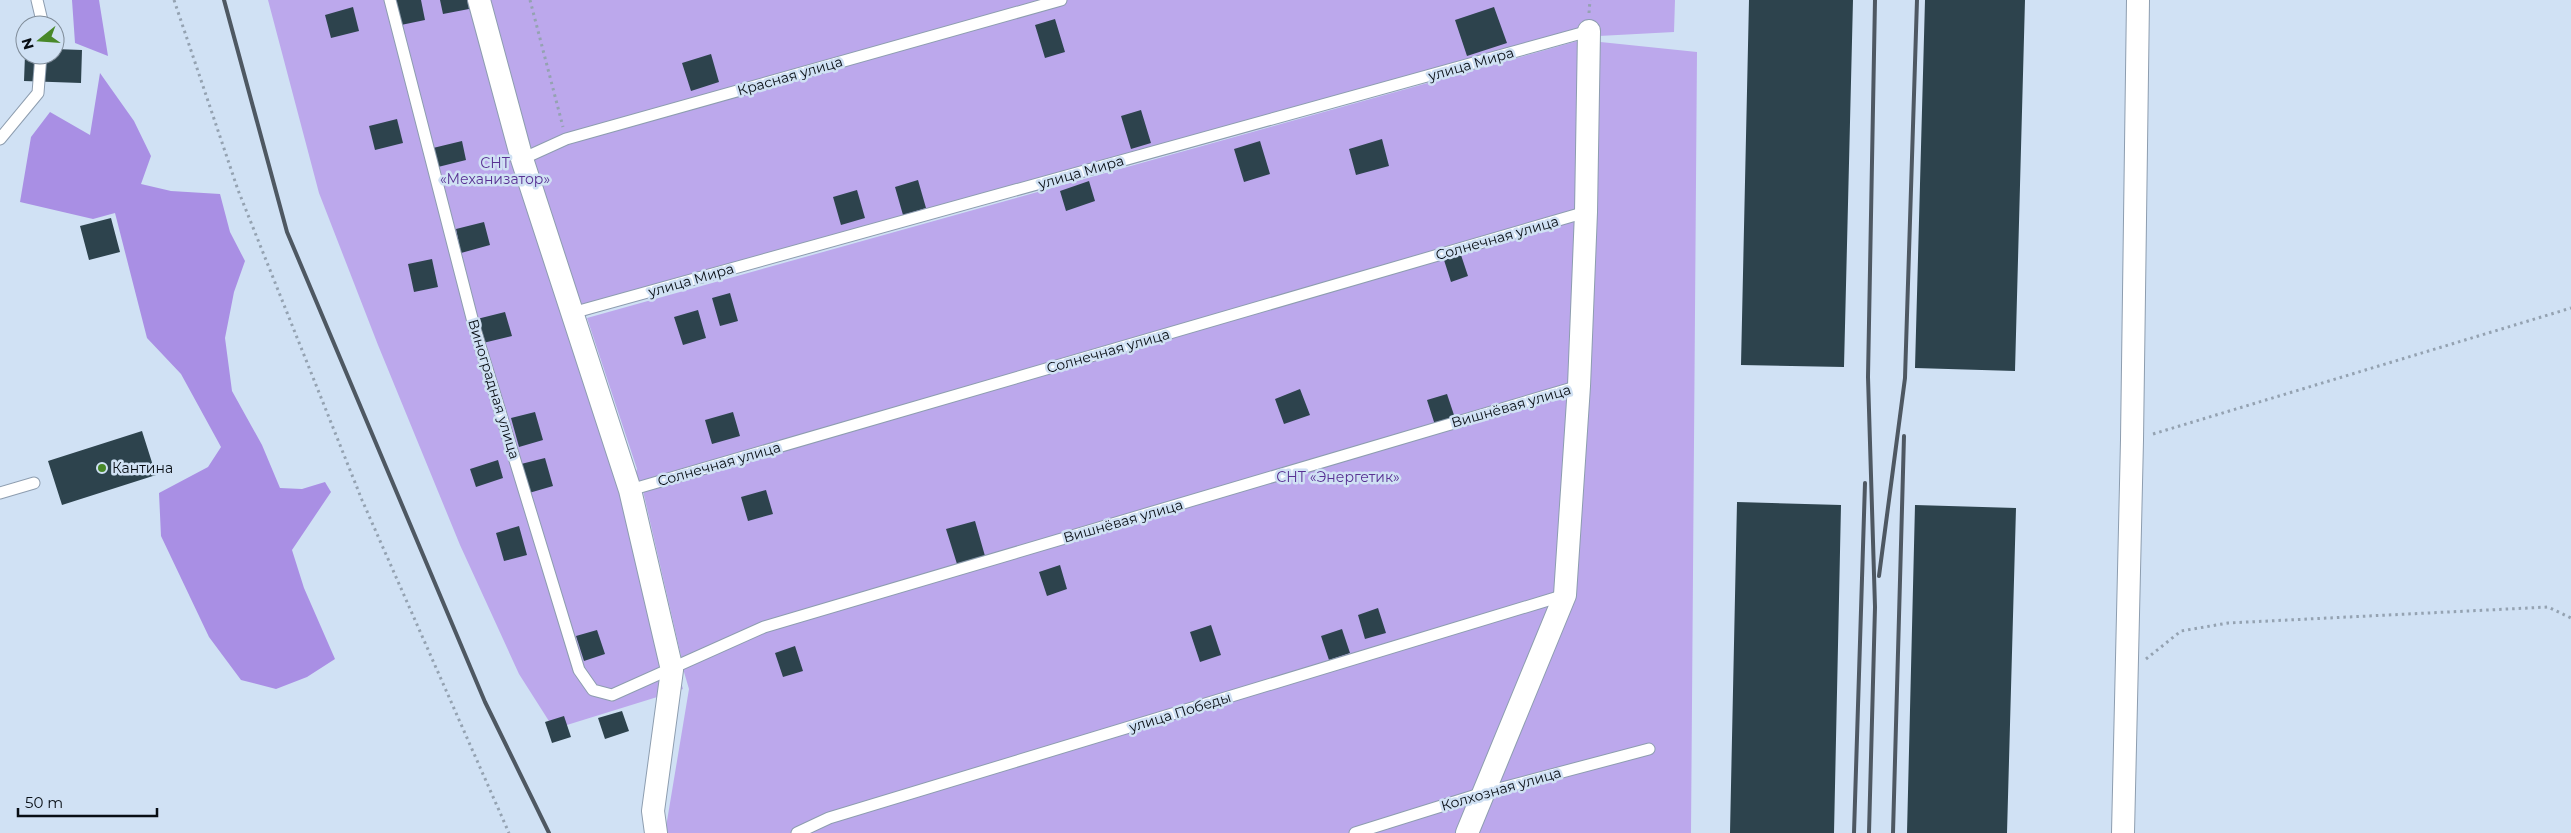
<svg xmlns="http://www.w3.org/2000/svg" width="2571" height="833" font-family="Montserrat,sans-serif">
<rect width="100%" height="100%" fill="#d0e1f4"/>
<path fill="#bca8ec" fill-rule="evenodd" d="M268,0H1675L1674,32L1580,37L629,302L582,317L631,488L637,469L587,318L1581,40L1697,52L1691,833H665L689,689L684,672L674,670L679,675L683,689L554,729L519,674L460,545L378,345L319,193ZM635,491H643L681,656L673,668Z"/>
<path fill="#a98fe4" d="M72,0H99L108,56L75,43Z
M100,73L134,121L151,156L141,184L171,191L220,194L230,232L245,261L234,292L225,338L232,391L262,445L280,488L302,489L325,482L331,492L292,550L304,588L335,659L307,677L276,689L241,680L209,637L161,536L159,493L208,467L221,447L181,374L147,338L115,213L93,219L20,202L31,137L50,112L90,135Z"/>
<path fill="#2d434d" d="M396,0H421L425,20L401,25Z
M440,0H468L469,9L443,14Z
M1749,0H1853L1844,367L1741,365Z
M1925,0H2025L2015,371L1915,368Z
M353,7L359,31L331,38L325,15Z
M1494,7L1507,43L1467,56L1455,20Z
M1055,19L1065,52L1045,58L1035,25Z
M55,49L82,50L81,83L24,81L25,55H55Z
M711,54L719,82L691,91L682,63Z
M1141,110L1151,143L1131,149L1121,116Z
M397,119L403,143L375,150L369,126Z
M1382,139L1389,166L1356,175L1349,149Z
M462,141L466,160L438,167L433,148Z
M1260,141L1270,174L1244,182L1234,149Z
M918,180L926,208L903,215L895,187Z
M1089,181L1095,201L1066,211L1060,191Z
M857,190L865,218L841,225L833,197Z
M111,218L120,252L89,260L80,226Z
M484,222L490,245L461,253L456,229Z
M1461,255L1468,276L1451,282L1444,260Z
M432,259L438,287L414,292L408,264Z
M730,293L738,321L720,326L712,298Z
M698,310L706,338L683,345L674,317Z
M505,312L512,336L483,343L477,319Z
M1300,389L1310,415L1284,424L1275,399Z
M1447,394L1455,418L1435,425L1427,400Z
M535,412L543,440L519,447L511,418Z
M733,412L740,436L712,444L705,420Z
M142,431L156,475L62,505L48,461Z
M545,458L553,486L529,493L521,464Z
M498,460L503,478L476,487L470,469Z
M766,490L773,514L748,521L741,497Z
M1737,502L1841,505L1834,833H1730Z
M1915,505L2016,508L2007,833H1907Z
M975,521L985,556L957,564L946,529Z
M519,526L527,555L504,561L496,533Z
M1060,565L1067,589L1047,596L1039,572Z
M1378,608L1386,633L1365,639L1358,615Z
M1211,625L1221,655L1200,662L1190,632Z
M1342,629L1350,653L1329,660L1321,636Z
M597,630L605,654L584,661L576,636Z
M795,646L803,671L783,677L775,653Z
M622,711L629,731L605,739L598,718Z
M564,716L571,737L552,743L545,722Z"/>
<g fill="none" stroke-linecap="round" stroke-linejoin="round">
<defs>
<path id="lane" d="M37,0L43,25
M390,0L474,326L579,670L593,690L612,695L764,627L1579,386
M0,139L38,93L41,55
M522,159L566,139L1061,0
M572,313L1589,31
M630,490L1586,212
M0,493L34,483
M797,833L829,818L1565,595
M1355,833L1483,793L1649,749"/>
<path id="street" d="M479,0L522,159L630,490L672,670L653,811L656,833
M1467,833L1565,595L1579,386L1586,212L1589,31
M2123,833L2132,440L2138,0"/>
</defs>
<use href="#lane" stroke="#8d9daf" stroke-width="13"/>
<use href="#street" stroke="#8d9daf" stroke-width="24"/>
<path stroke="#94a2b1" stroke-width="3" stroke-dasharray="2.5 4" stroke-linecap="butt" d="M174,0L238,190L362,500L509,833
M530,0L563,127
M1589,13L1590,0
M2153,434L2571,308
M2146,659L2181,631L2228,623L2548,607L2571,618"/>
<use href="#lane" stroke="#fff" stroke-width="11"/>
<use href="#street" stroke="#fff" stroke-width="22"/>
<path stroke="#4e5862" stroke-width="4" d="M224,0L287,232L485,702L549,833
M1879,576L1905,378L1917,0
M1854,833L1865,483
M1869,833L1875,607L1868,377L1875,0
M1893,833L1904,436"/>
</g>
<circle fill="#488829" stroke="#d0e1f4" stroke-width="2" cx="102" cy="468" r="5"/>
<g text-anchor="middle" stroke-width="5" stroke-linejoin="round" paint-order="stroke">
<g font-size="14" fill="#080e14" stroke="#d0e1f4">
<text transform="translate(1471 64) rotate(-16)" y="5">улица Мира</text>
<text transform="translate(790 76) rotate(-16)" y="5">Красная улица</text>
<text transform="translate(1081 172) rotate(-16)" y="5">улица Мира</text>
<text transform="translate(1497 238) rotate(-16)" y="5">Солнечная улица</text>
<text transform="translate(691 280) rotate(-16)" y="5">улица Мира</text>
<text transform="translate(1108 351) rotate(-16)" y="5">Солнечная улица</text>
<text transform="translate(494 389) rotate(73)" y="5">Виноградная улица</text>
<text transform="translate(1511 406) rotate(-16)" y="5">Вишнёвая улица</text>
<text transform="translate(719 464) rotate(-16)" y="5">Солнечная улица</text>
<text transform="translate(1123 521) rotate(-16)" y="5">Вишнёвая улица</text>
<text transform="translate(1180 712) rotate(-17)" y="5">улица Победы</text>
<text transform="translate(1501 789) rotate(-16)" y="5">Колхозная улица</text>
</g>
<g font-size="14" fill="#583193" stroke="#d0e1f4">
<text x="495" y="168">СНТ<tspan x="495" dy="16">«Механизатор»</tspan></text>
<text x="1338" y="482">СНТ «Энергетик»</text>
</g>
<g font-size="14" fill="#080e14" stroke="#d0e1f4" text-anchor="start">
<text x="112" y="473">Кантина</text>
</g>
</g>
<g transform="translate(40 40) rotate(253)"><circle r="24" fill="#d0e1f4" stroke="#808d9a"/>
<path d="M0-4L9 19L0 12L-9 19Z" fill="#488829"/>
<text y="-8" font-size="14" font-weight="bold" text-anchor="middle" fill="#080e14">N</text>
</g>
<path d="M18 808v8h139v-8" fill="none" stroke="#080e14" stroke-width="2.5"/>
<text x="25" y="808" font-size="15" fill="#080e14" stroke="#d0e1f4" stroke-width="4" paint-order="stroke">50 m</text>
</svg>
